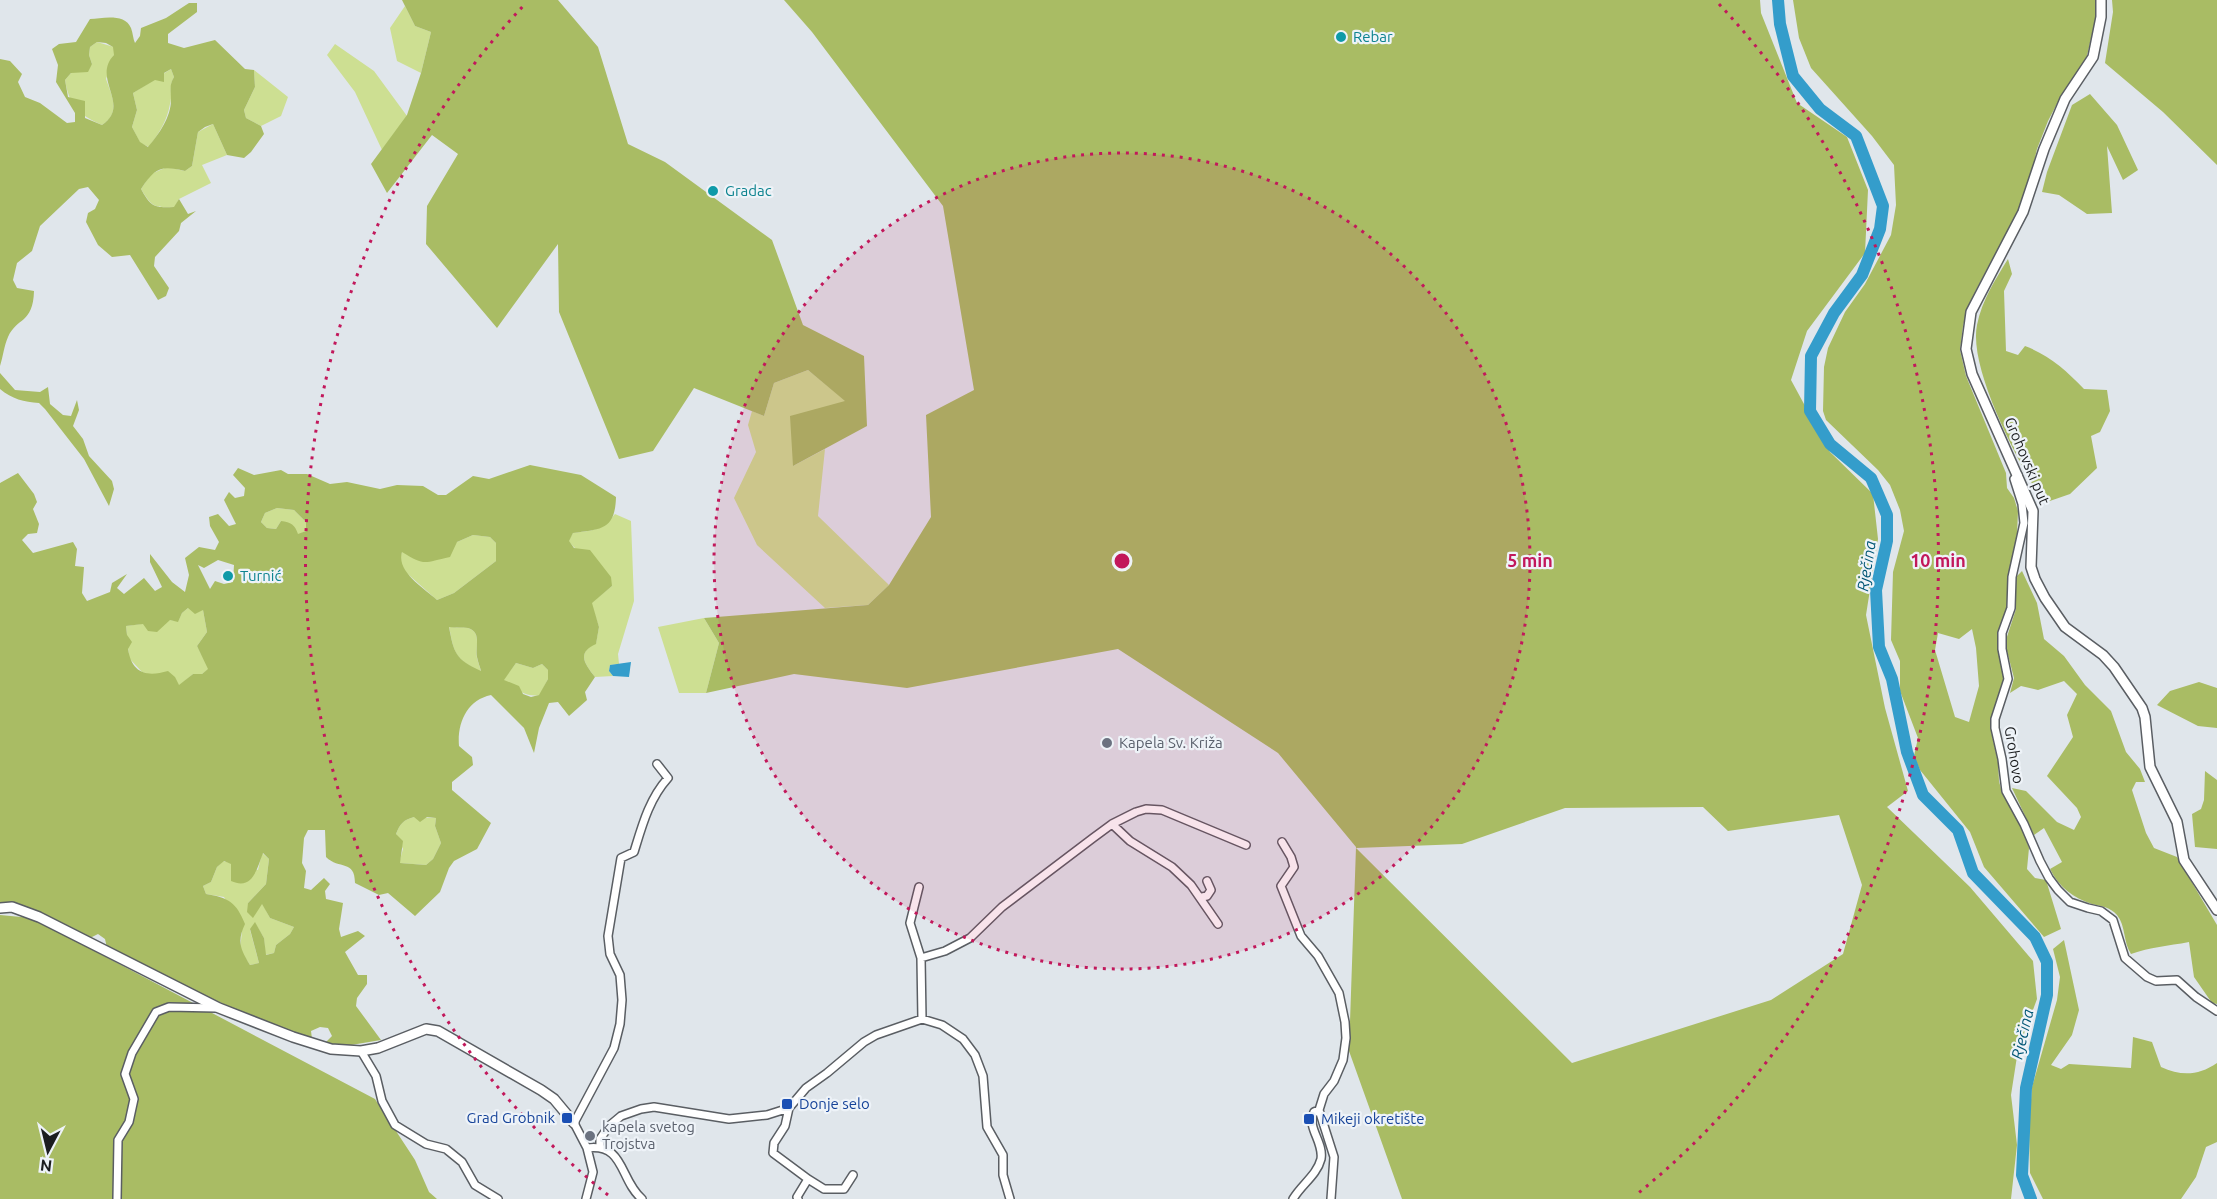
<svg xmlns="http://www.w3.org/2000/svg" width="2217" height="1199" font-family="Ubuntu,sans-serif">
<rect width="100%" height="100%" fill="#e0e6eb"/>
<path fill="#cddf92" d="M405,6L415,26L431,32L421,73L397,61L390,28Z
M97,42L114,47V55L106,79C112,96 121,113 102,125C79,115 69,105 65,80L71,73L92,64L89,55L90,47Z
M335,44L374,71L407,116L382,150L355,92L327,55Z
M171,69L174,77C168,87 173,94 170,104C167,121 159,133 149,147L140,143L132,127L137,110L133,93Z
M254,70L288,97L281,116L261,126L246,118L244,110L255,87Z
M213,124L227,155L202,165L211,183L179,199L175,207C154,208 152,207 141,189L151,174L167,167L185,171L192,166L198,132Z
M808,370L846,401L793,466L825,449L818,516L889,585L868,605L825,608L757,545L734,498L756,452L748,425L752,411L764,416L774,383Z
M277,508L294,510L306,522V531L298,535L281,521L276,529L267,528L261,522L265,513Z
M615,514L631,521L634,601L618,654L619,664L610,665L609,671L613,676L595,677C585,664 576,653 596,643L599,627L591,603L612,586L568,541L573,533C594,530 601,531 615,514Z
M473,535L490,537L496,543V561L454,593L437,600L402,569L399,560L402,552L457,542Z
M188,608L203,610L207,632L197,646L209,669L202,674H193L179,686L142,672L129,658L126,626L170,620L178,621L182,613Z
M704,618L719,643L706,693H679L658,627Z
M449,626C456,629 462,626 468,628C482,632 475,648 477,658C478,662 480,667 481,672C455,659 454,654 449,626Z
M516,663L533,668L542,664L548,670V679L540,695C525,698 515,688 503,680Z
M414,817L436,818L435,826L441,843L433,859L426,865L399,863L403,849L396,834C400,824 403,820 414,817Z
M262,853L269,859L266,884L248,903H262L270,918L294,927L290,934L276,945L274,953L265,955L264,938L255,923L250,930L259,963L250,965L240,950L242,931L224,897L206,894L203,886L211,882L217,867L223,861L258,870Z"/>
<path fill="#a9bc64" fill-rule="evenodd" d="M402,0H558L598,47L628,144L665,162L772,240L803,325L864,356L867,426L793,466L790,416L845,401L808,370L774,383L764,416L694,388L653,451L619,459L559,312L558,244L497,328L426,244L427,206L458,154L432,135L387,193L371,164L407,115L421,73L431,32L415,26Z
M784,0H1760L1761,13L1797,103L1847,137L1868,190L1865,253L1807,331L1791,380L1830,452L1873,494L1878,539L1866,615L1885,708L1908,791L1887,807L1970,887L2033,961L2037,999L2018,1050L2011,1095L2017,1145L2011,1199H1402L1349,1051L1356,847L1278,753L1118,649L907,688L794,674L706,693L719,643L704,618L868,605L889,585L931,517L926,415L974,390L943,206L812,32ZM1703,807L1728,831L1839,815L1862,885L1843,954L1771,1000L1572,1063L1356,848L1462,844L1565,808Z
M1793,0H2095L2096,17L2086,60L2061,96L2048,121L2037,149L2029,183L2018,211L1976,290L1966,314L1963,326L1960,350L1966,376L2006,473L2007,488L2014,498L2018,511L2017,534L2008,576V607L1998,633L2004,680L1992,718L1991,731L1998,762L1999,781L2002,793L2022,828L2029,848L2027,869L2035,878L2046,880L2061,929L2044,937L1984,867L1970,832L1920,770L1914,756L1918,738L1900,691V661L1891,640L1893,572L1904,531L1900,510L1890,485L1878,470L1826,420L1823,411L1824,367L1828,348L1845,312L1865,284L1891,235L1896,205L1894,165L1872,136L1811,68L1799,38ZM1972,629L1976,648L1979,686L1969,722L1955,717L1935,650L1938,633L1959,639Z
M2112,0H2217V165L2163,112L2105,63L2113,12Z
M189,3H197V12L168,34V43L184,48L215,40L245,69L254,70L255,87L244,110L246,118L261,126L264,134L251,152L244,158L227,155L213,124L205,127L198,132L192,166L185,171C160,165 155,168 141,189C151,207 154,208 174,207L179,199L188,214L196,211L181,223L179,231L155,257L154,266L169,288L166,296L158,300L130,255L112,257L98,245L86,222L88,213L95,209L99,200L88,187L79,189L40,226L32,251L17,263L13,280L17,288L34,291C33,324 17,317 8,337C4,346 3,357 0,366V59L10,61L22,74L18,82L25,97L40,103L67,123L75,122V113L56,82L58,65L52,49L59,44L76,42L90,19C103,18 125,13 131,28C133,33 133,39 135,43L140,36L141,28L166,18ZM97,42L106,43L113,47L114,55C91,79 132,105 102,125L85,118V101L68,97L65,80L71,73L88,72L92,64L89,55L90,47ZM171,69L174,77C169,85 171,90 171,100C171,117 159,134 148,147L140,142L132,127L137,110L133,93L155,80L164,82V73Z
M2090,94L2117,125L2138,170L2123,180L2107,146L2112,213L2087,214L2059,195L2042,192L2047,172L2072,105Z
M2008,259L2012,274L2004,291L2006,351L2018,355L2025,346C2049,355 2066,370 2084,389L2107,390L2110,411L2100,432L2091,436L2097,468L2070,494L2044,503C2020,466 1968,369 1977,325C1982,300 1995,280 2008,259Z
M0,373L15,390L40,392L48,387L50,404L63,415L71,416L77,400L79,410L73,426L83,439L89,456L112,481L114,489L109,506L84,459L45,409L39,403C24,402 12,399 0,389Z
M530,465L581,475L616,497C615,530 602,529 573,533L569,541L574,548L590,550L611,577L612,586L592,603L599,627L596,644C576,653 585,664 595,677L585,692L587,700L569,716L558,702L549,703L539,728L534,753L524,728L491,695C467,700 457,723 459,746L472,757L473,765L452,782V790L491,823L477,849L454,861L449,868L440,892L415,916L388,893L379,895L355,883C355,859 339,870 326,857L325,830H308L304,838L302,863L306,871L304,888L311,890L324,878L330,884L325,891L326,899L343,903L339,929L341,937L358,931L365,936L345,952L358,975H367V984L357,998L356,1006L381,1040L339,1047L326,1042L332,1036L328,1028L320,1027L311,1031L312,1039L230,1007L107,948L105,939L98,934L90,938L13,902L0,903V483L18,473L34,494L37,502L33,509L39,524L37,533L28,534L22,540L33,553L73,542L77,549L75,566L84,567L82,593L87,601L110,592L112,583L127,574L117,588L124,594L144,578L155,591L162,587L150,562V554L172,582L185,592L189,575L185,558L199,547L215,550L219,542L210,526L209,517L218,514L229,526L236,524L224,500L229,492L235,498L244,496L245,488L233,475L238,468L254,475L281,470L288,474H307L330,484L347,482L380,489L397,485L423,486L438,495H446L473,476L489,479ZM277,508L294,510L306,522V531L298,534C295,525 291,522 281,521L276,529L267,528L261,522L265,513ZM473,535L490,537L496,543V561L454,593L437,600C424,588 396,572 402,552C425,566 423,563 450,557L457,542ZM218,560L234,565L233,582L224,584L215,581L210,589L198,565L204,568ZM188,608L195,614L203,610L207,632L197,646L208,669L202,674H193L179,685L175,677L168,671C147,677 132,674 128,649L132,642L127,635L126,626L143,624L148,631L157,632L170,620L178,622L182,613ZM449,627C455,628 462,627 468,628C482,632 475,647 477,657C478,662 480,667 481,671C455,659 454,653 449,627ZM516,663L533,668L542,664L548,670V679L539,695L531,697L523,694L519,686L504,680ZM414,817L420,822L427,817L436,818L435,826L441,843L433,859L426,865L400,863L403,841L396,834C400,824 403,820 414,817ZM263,853L269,859L266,884L248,903L247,912L253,918L262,904L270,918L294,927L290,934L276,945L274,953L266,955L264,938L255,922L250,929L259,963L250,965C240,949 237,941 245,924C236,902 229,898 206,894L203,886L211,882L217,867L224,861L231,864V881C253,891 257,868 263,853Z
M2022,571L2037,603L2044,639L2064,656L2085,685L2111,711L2126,752L2140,769L2145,782H2136L2132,790L2146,833L2154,848L2177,857L2217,925V1004L2212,1003L2194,977L2189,942C2168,946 2150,947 2131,954C2123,942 2126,926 2117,915C2110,907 2101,906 2092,904C2073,898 2059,887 2050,869L2062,862L2044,828L2034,835L2012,788L2026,791L2057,822L2074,830L2081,817L2077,808L2047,776L2073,737L2067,715L2077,694L2064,681L2038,690L2021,686L2010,693L2014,678L2005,643L2016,609V577Z
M2199,682L2217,688V728L2198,726L2157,705L2170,691Z
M2205,771L2217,780V849L2195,847L2192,814L2201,809L2204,800Z
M0,915L32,918L375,1099L415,1160L429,1192L437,1199H0Z
M2064,940L2079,1010L2072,1035L2051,1065L2061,1069L2069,1064L2131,1068L2133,1037L2152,1042L2161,1067C2181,1076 2198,1076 2217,1063V1142L2206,1147L2196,1177L2181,1199H2043L2030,1173L2029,1126L2032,1087L2057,1000L2060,977L2053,949Z"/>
<path fill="#349dcb" d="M631,662L629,677L613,676L609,671L610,665Z"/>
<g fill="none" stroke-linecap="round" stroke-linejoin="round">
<path stroke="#349dcb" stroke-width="12" d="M1778,0L1780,24L1793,76L1820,109L1856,136L1883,206L1880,229L1862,275L1834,313L1811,356L1810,411L1830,444L1871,478L1887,515V541L1876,590L1879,647L1892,679L1907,752L1923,795L1958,830L1973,873L2035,937L2047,962V995L2026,1088L2022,1175L2031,1199"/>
<defs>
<path id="minor" d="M2018,475L2014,479L2022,504L2024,523L2012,577L2011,608L2002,633V649L2008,679L1995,719V728L2002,759L2006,791L2024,824L2040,861L2049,878L2058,890L2070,902L2088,908L2101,911L2113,920L2125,958L2147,977L2156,981L2177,980L2196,997L2217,1011
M1112,824L1130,841L1172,867L1191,885L1218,924
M1282,842L1291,857L1294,867L1281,886L1301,936L1318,956L1339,993L1345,1022L1346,1038L1343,1060L1334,1081L1324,1094L1319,1110L1334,1157L1331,1199
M919,887L910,923L921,958
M1202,897L1207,896L1211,890L1207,881
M922,1019L921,958L945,951L970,938L1002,907L1093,838L1112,824L1136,812L1146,809L1162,810L1246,845
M361,1051L376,1076L382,1101L395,1125L426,1144L446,1149L462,1162L475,1185L498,1199
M789,1108L785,1126L774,1143L773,1153L808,1179L797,1197L798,1199
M600,1146V1139L609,1126L621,1116L641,1109L654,1107L729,1119L767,1115L789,1108L806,1088L827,1073L864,1042L876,1035L922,1019L942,1025L963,1039L975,1055L983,1076L987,1127L1003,1155V1175L1010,1199
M808,1179L824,1189H844L853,1175
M117,1199L118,1140L129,1122L134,1099L125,1074L132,1053L156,1012L169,1007L216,1008
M586,1199L593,1172L587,1148
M642,1199C619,1179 625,1143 587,1148L574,1123L614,1048L620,1024L622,1000L620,975L610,954L608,936L621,858L634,852C642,826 649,799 668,778L657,764
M1293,1199C1301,1185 1317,1175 1321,1159C1324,1142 1306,1127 1314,1112L1319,1110"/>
<path id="secondary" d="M2101,0V17L2093,57L2065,99L2044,149L2023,212L1971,312L1966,349L1972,374L2033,511L2031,567L2035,579L2045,598L2065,627L2103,655L2114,667L2142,708L2145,717L2150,767L2177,822L2184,860L2217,910
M0,908L12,907L39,917L219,1008L293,1037L331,1049L361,1051L378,1048L426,1029L438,1031L541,1090L554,1099L574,1123"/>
</defs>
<use href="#minor" stroke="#5a5e63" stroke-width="10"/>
<use href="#secondary" stroke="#5a5e63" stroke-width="12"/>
<use href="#minor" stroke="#fff" stroke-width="7"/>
<use href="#secondary" stroke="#fff" stroke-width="9"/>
</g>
<circle cx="1122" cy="561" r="408" fill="#c2185b" fill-opacity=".12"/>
<g fill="none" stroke="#c2185b" stroke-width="3" stroke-dasharray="3 6">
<circle cx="1122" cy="561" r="408"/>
<path d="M608 1195A816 816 0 0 1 525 4M1719 4A816 816 0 0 1 1636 1195"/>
</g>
<g fill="#0f9aa8" stroke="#eef3f8" stroke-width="2">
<circle cx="1341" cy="37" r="6"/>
<circle cx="713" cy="191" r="6"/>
<circle cx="228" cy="576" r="6"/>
</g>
<g fill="#6b7280" stroke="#eef3f8" stroke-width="2">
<circle cx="1107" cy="743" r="6"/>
<circle cx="590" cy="1136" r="6"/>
</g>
<g fill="#1a4fb4" stroke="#eef3f8" stroke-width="2">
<rect x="781" y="1098" width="12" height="12" rx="3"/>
<rect x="561" y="1112" width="12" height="12" rx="3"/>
<rect x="1303" y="1113" width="12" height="12" rx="3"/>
</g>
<g text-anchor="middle" stroke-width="4.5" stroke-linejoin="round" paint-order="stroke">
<g font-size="15" fill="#0d838f" stroke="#eef3f8" text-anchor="start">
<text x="1353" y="42">Rebar</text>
<text x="725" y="196">Gradac</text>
<text x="240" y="581">Turnić</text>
</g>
<g font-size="15" fill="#1b1d1f" stroke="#eef3f8">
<text transform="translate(2027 461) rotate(67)" y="5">Grohovski put</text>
<text transform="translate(2014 755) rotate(81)" y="5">Grohovo</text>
</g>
<g font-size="15" fill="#5b616d" stroke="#eef3f8" text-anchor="start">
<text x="1119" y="748">Kapela Sv. Križa</text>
<text x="602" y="1132">kapela svetog<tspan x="602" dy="17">Trojstva</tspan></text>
</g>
<g font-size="15" fill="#164399" stroke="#eef3f8" text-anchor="start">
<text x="799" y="1109">Donje selo</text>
<text x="555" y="1123" text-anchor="end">Grad Grobnik</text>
<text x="1321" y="1124">Mikeji okretište</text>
</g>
<g font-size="16" font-style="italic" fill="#005675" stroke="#eef3f8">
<text transform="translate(1866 566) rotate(-81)" y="6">Rječina</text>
<text transform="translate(2022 1034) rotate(-77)" y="6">Rječina</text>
</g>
</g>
<circle cx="1122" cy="561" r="9" fill="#c2185b" stroke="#eef3f8" stroke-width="3"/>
<g font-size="18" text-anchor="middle" font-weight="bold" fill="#c2185b" stroke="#eef3f8" stroke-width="4.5" stroke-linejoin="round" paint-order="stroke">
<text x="1530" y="567">5 min</text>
<text x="1938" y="567">10 min</text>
</g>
<g transform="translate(48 1151) rotate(187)" stroke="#eef3f8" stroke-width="4.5" paint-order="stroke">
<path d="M0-4.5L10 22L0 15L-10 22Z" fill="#1b1d1f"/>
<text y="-9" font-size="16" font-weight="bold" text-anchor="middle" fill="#1b1d1f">N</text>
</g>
</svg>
